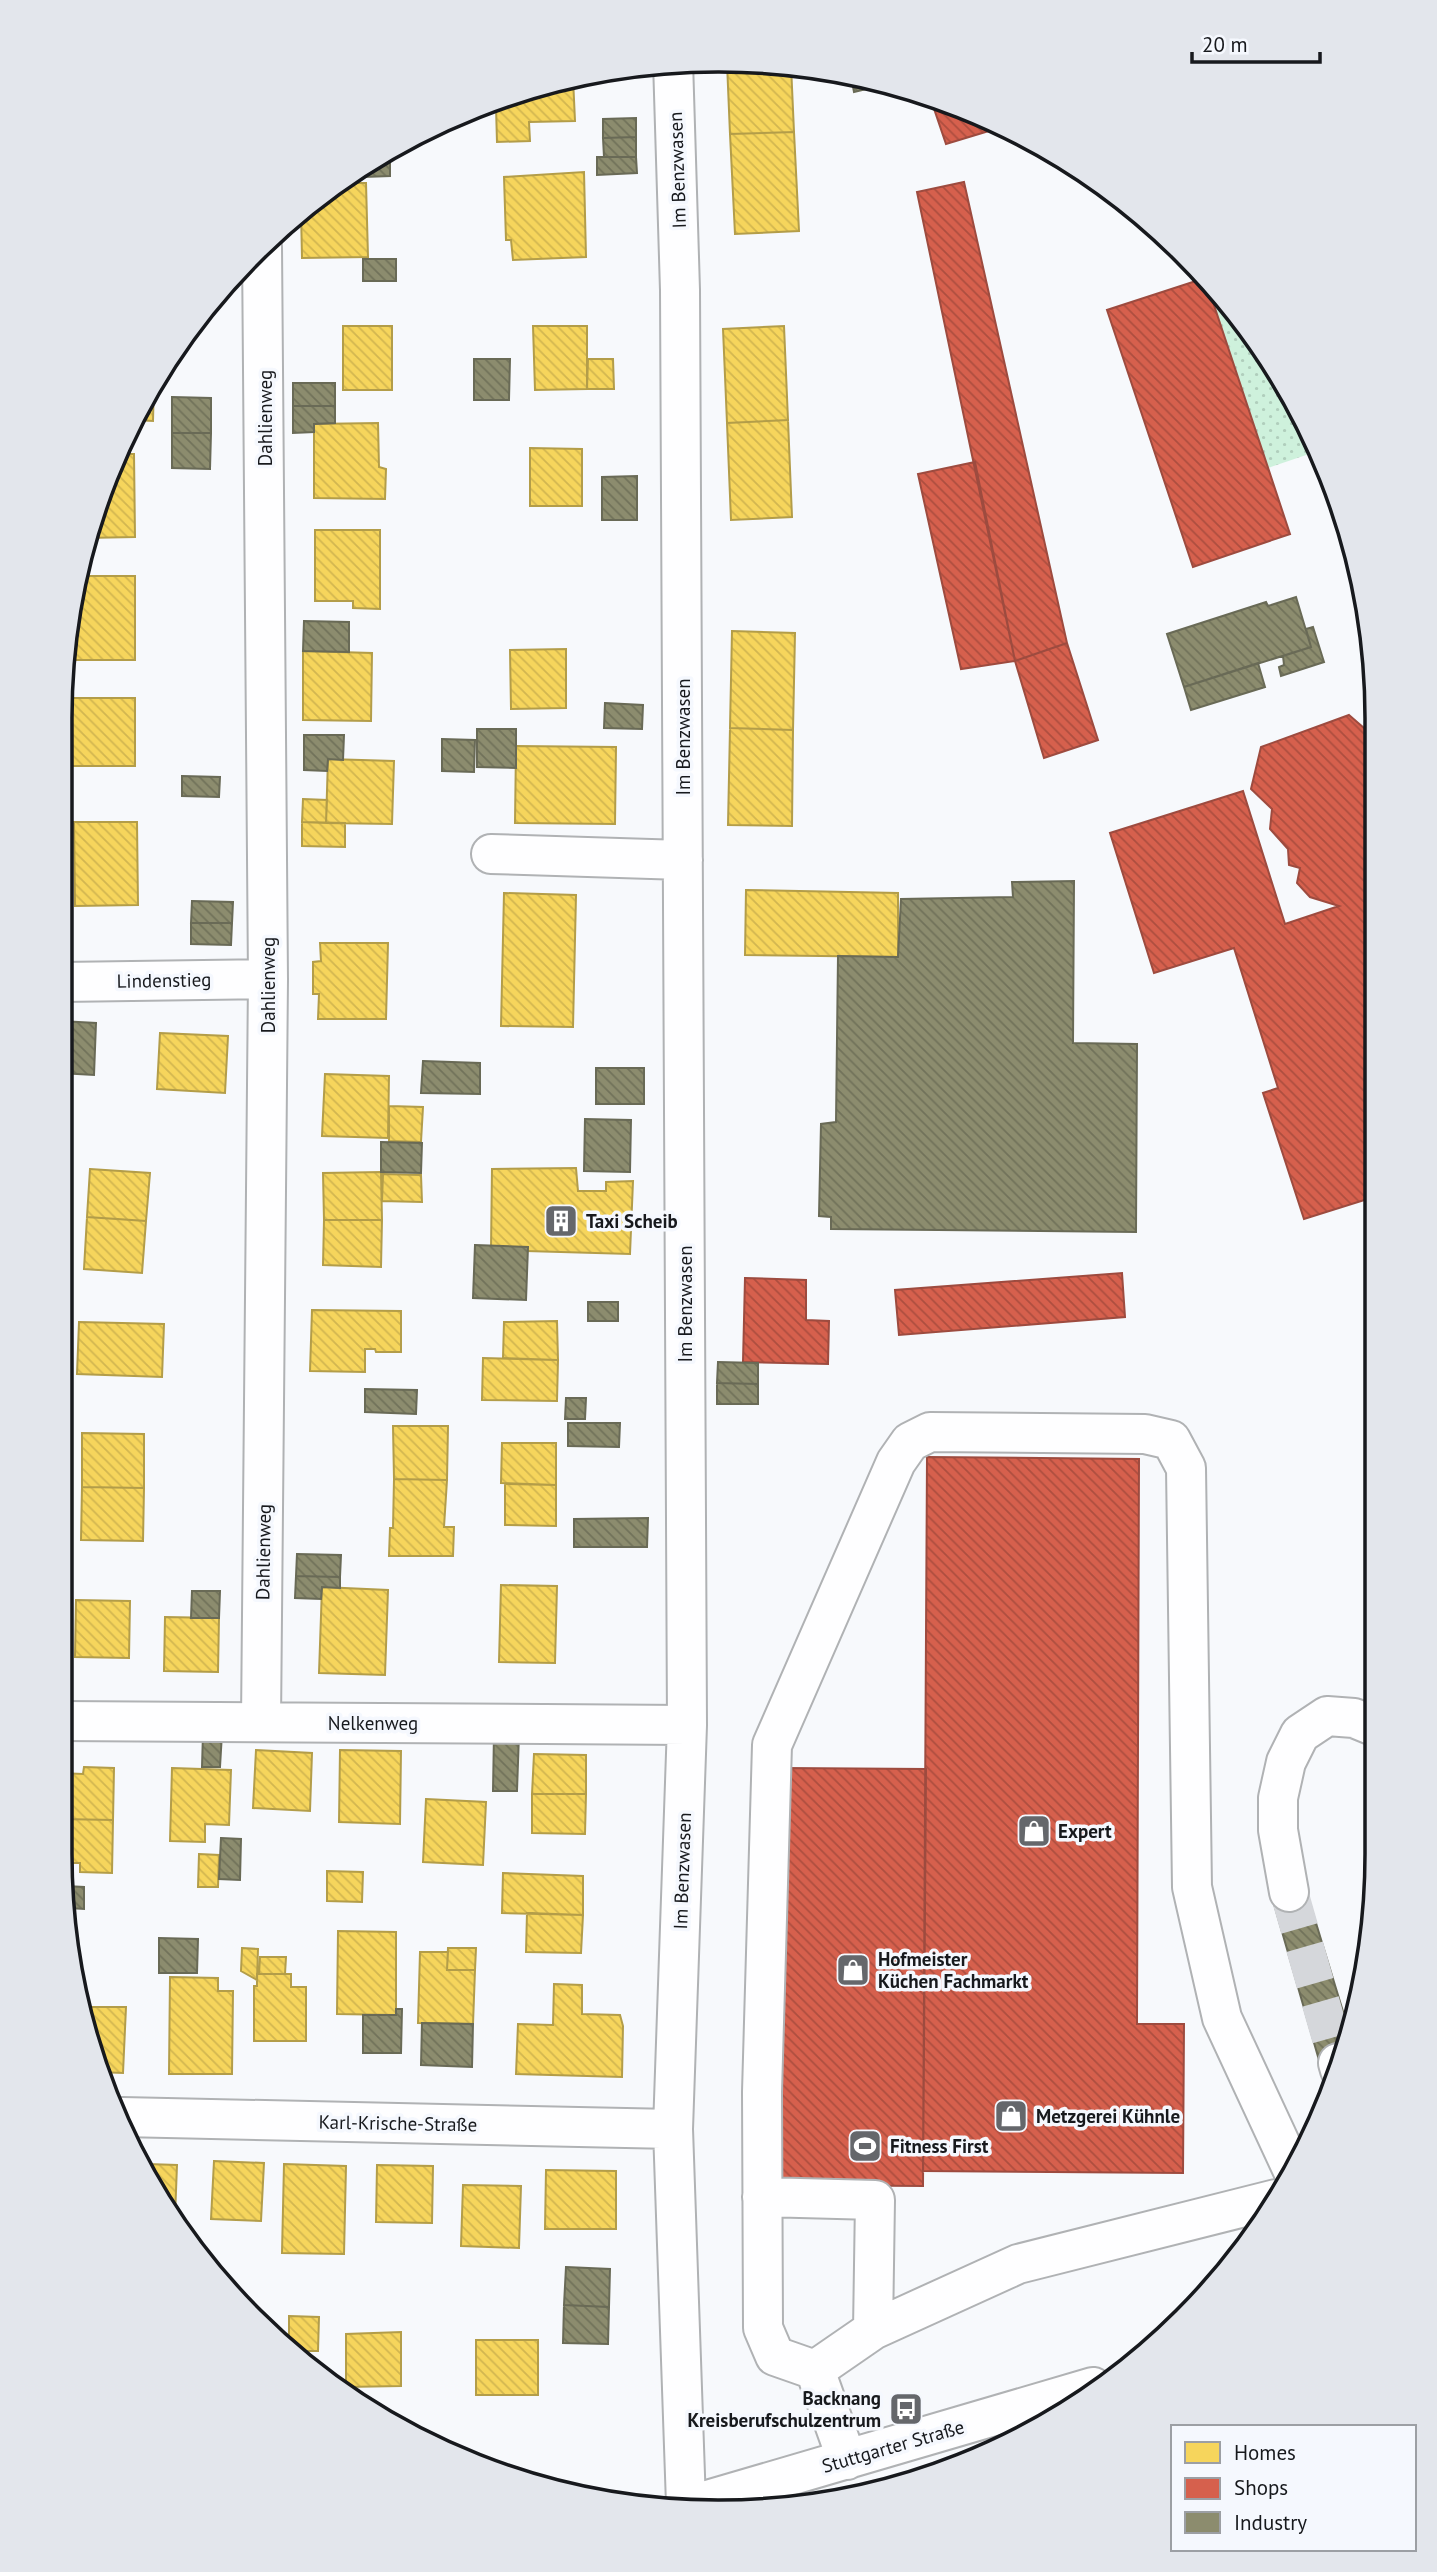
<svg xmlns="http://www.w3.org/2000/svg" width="1437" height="2572" font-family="'PT Sans',sans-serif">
<defs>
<pattern id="grass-dots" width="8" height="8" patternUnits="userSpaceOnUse" patternTransform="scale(1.75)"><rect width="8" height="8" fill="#cef1dc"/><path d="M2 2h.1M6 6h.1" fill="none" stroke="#b0cebc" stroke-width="1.8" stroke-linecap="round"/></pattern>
<pattern id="homes-back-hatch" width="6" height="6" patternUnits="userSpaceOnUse" patternTransform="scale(1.75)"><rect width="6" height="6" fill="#f6d55c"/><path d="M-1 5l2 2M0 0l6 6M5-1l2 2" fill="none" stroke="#d2b650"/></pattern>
<pattern id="shops-back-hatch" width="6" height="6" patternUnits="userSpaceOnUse" patternTransform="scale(1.75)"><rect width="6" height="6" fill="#d6604d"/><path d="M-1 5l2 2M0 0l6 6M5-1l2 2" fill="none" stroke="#ad4e3f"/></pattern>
<pattern id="industry-back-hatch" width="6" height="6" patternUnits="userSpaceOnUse" patternTransform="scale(1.75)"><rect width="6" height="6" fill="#8c8c6e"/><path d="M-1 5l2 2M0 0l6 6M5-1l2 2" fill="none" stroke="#71725a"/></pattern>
</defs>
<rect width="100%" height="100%" fill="#f7f9fc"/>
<path fill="url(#grass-dots)" d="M1205,277L1267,353L1303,427L1312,453L1268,468Z"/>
<path fill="url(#homes-back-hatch)" stroke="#b39d49" stroke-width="2" d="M727,63L791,65L794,132L730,134Z
M573,78L575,121L529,122L530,141L497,142L496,107H510V96L548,82Z
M794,132L799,231L735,234L730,134Z
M584,172L586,257L513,260L511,240H506L504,177Z
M338,183H366L368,257L302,258L301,211L318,195Z
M343,326H392V390H343Z
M533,326H587V389L535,390Z
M784,326L788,420L727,423L723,329Z
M588,359H613L614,389H587Z
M154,380L153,421L135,420L148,389Z
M788,420L792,517L731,520L727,423Z
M378,423L379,467L386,469L385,499L314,498V424Z
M530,448L582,449V506H530Z
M121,454H134L135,537L86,538Z
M315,530H380V609L353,608V601H315Z
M77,576H135V660H74L75,592Z
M732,631L795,633L793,730L730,728Z
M566,649V708L511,709L510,650Z
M303,651L372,653L371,721L303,720Z
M72,698H135V766H72Z
M730,728L793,730L792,826L728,825Z
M516,746L616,747L615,824L515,823Z
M328,759L394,761L392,824L326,823Z
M61,788H63L64,827H61Z
M303,799L327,800L326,823L302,822Z
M74,822H137L138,905L75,906Z
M302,822L345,823V847L302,846Z
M746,890L898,893V957L745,955Z
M504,893L576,895L573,1027L501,1026Z
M320,943H388L386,1019H318L319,994H313V962L321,961Z
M160,1033L228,1036L225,1093L157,1089Z
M325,1074L389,1076L388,1138L322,1136Z
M389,1106L423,1107L421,1142L389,1141Z
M576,1168L578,1191H606V1182L633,1181L630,1254L491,1250L492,1169Z
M90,1169L150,1173L146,1221L87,1217Z
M381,1172L382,1220H324L323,1173Z
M383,1174L421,1175L422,1202L382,1201Z
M87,1217L146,1221L142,1273L84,1269Z
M324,1220H382L381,1267L323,1265Z
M312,1310L401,1311V1352H376L375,1349H365V1372L310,1371Z
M557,1321L558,1360L503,1358L504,1322Z
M79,1322L164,1324L162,1377L77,1374Z
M483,1358L558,1360L557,1401L482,1400Z
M393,1426H448L447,1480L394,1479Z
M82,1433L144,1434V1488L82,1487Z
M502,1443H556V1485L501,1483Z
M394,1479L447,1480L444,1527H454L453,1556H389L390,1528H393Z
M505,1484L556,1485V1526L505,1525Z
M82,1487L144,1488L143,1541L81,1540Z
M501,1585L557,1586L555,1663L499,1662Z
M322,1587L388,1590L385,1675L319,1673Z
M76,1600L130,1601L129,1658L75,1657Z
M165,1617L219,1618L218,1672L164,1671Z
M256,1750L312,1753L310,1811L253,1808Z
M340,1750L401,1751L400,1824L339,1822Z
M534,1754L586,1755V1794H532Z
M84,1767L114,1768L113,1820L60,1819V1773L83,1774Z
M172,1768L231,1770L229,1825L205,1824V1842L170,1841Z
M532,1794H586L585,1834L532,1833Z
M426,1799L486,1802L483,1865L423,1862Z
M60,1819L113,1820L112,1873L80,1872V1863H61Z
M199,1854L219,1855L218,1887H198Z
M327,1871L363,1872L362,1902L327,1901Z
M503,1873L583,1876V1915L502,1913Z
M527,1913L583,1915L581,1953L526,1952Z
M338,1931L396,1932V2015L337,2014Z
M242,1948L258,1949L257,1980L241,1971Z
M448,1948H476L475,1970H447Z
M420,1952H448L447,1970H475L473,2024L418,2023Z
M260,1957H286L285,1974H259Z
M257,1974H291V1987H306V2041H254V1986H257Z
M170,1977L218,1978V1991H233L232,2074H169Z
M554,1984L582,1985V2014L620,2015L623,2026L622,2077L516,2074L518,2024L553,2025Z
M85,2007H126L123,2073L98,2072L94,2065Z
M214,2161L264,2163L261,2221L211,2219Z
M147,2164L177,2165L175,2217Z
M284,2164L346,2166L344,2254L282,2253Z
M377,2165L433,2166L432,2223L376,2222Z
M546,2170L616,2171V2229H545Z
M463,2185L521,2186L519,2248L461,2246Z
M289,2316L319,2317L318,2351H298L289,2342Z
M401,2332V2386L346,2387V2334Z
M476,2340H538V2395H476Z"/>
<path fill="url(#shops-back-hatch)" stroke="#9d4b3f" stroke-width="2" d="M929,94L931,95L1002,127L946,144Z
M964,182L1067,643L1015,661L917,192Z
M1205,278L1290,534L1193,567L1107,310Z
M975,462L1015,661L961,669L918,474Z
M1067,643L1098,740L1044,758L1015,661Z
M1349,715L1372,735L1374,1197L1304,1219L1263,1093L1278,1088L1234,948L1154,973L1110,833L1243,791L1285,924L1339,906L1310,897L1297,883L1300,868L1289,865L1288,849L1270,829L1272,809L1251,789L1261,747Z
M1122,1273L1125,1317L899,1335L895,1290Z
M745,1278L806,1280V1320L829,1321L828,1364L743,1362Z
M927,1457L1139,1459L1137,2024H1184L1183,2173L923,2171Z
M783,1768L926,1769L923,2186L781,2185Z"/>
<path fill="url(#industry-back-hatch)" stroke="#696a56" stroke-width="2" d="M851,76L887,84L854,92Z
M636,118V137L603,138V119Z
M636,137V157H604L603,138Z
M597,157H636L637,173L597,175Z
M376,159H390V176L364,177V167Z
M363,259H396V281H363Z
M474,359H510L509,400H474Z
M293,383H335V406H293Z
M172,397L211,398V433H172Z
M293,406H335V423L314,424V432L293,433Z
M172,433H211L210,469L172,468Z
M637,476V520H602V477Z
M1296,597L1311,647L1184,687L1167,634L1266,602L1268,606Z
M304,621L349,622V652L303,651Z
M1313,627L1324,662L1281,676L1279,667L1284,665L1283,656L1311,647L1306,629Z
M1258,663L1265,687L1191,710L1184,687Z
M605,703L643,705L642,729L604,728Z
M477,729H516V768L477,767Z
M304,735H344L343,760L328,759L327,771L304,770Z
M442,739L475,740L474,772L442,771Z
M182,776L220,777L219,797L182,796Z
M1074,881L1073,1043L1137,1044L1136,1232L831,1229V1217L819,1216L821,1124L836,1122L838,956L898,957L901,899L1013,897L1012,882Z
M192,901L233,902L232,923H191Z
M191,923H232L231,945L191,944Z
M60,1021L96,1023L94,1075L60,1073Z
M423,1061L480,1063V1094L421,1093Z
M596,1068H644V1104H596Z
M585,1119L631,1120L630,1172L584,1171Z
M381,1142L422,1143L421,1173L381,1172Z
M475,1245L528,1247L526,1300L473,1298Z
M588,1302H618V1321H588Z
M718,1362L758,1363V1384L717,1383Z
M717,1383L758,1384V1404H717Z
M365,1389L417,1390L416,1414L365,1412Z
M566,1398H586L585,1419H565Z
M568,1423H620L619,1447L568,1446Z
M648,1518L647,1547H574V1519Z
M297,1554L341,1555L340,1577L296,1576Z
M296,1576L340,1577V1588L322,1587L321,1599L295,1598Z
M192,1591H220L219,1618H191Z
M203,1733H222L220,1767H202Z
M494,1733L519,1734L517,1791H493Z
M221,1838L241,1839L240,1880L219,1879Z
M65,1886L84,1887V1909L69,1908Z
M1305,1887L1349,2031L1343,2061L1321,2067L1272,1897Z
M159,1938L198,1939L197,1973H159Z
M396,2009H402L401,2053H363V2015H396Z
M422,2023L473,2024L472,2067L421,2065Z
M566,2267L610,2269L609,2307L564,2305Z
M564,2305L609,2307L608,2344L563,2343Z"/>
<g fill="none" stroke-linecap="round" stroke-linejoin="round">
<path stroke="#d5d7db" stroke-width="38" stroke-dasharray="38 19" stroke-linecap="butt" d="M1289,1892L1338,2063"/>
<defs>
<path id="minor" d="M673,61L680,290L687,1725L673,2129L686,2504
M491,854L683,860
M61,982L268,979
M60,1721L687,1725
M261,1722L268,979L262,247
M1289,1892L1278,1830V1798L1286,1762L1300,1734L1327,1716L1354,1718L1376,1727
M1338,2063L1340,2070
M122,2117L673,2129
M762,2197L875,2200L873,2330
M815,2370L775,2356L763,2328L762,2092L772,1745L896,1462L910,1442L930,1432L1145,1434L1171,1440L1186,1468L1192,1887L1222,2018L1294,2173
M815,2370L873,2330L1018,2264L1276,2199
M815,2370L847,2460
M694,2504L1093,2387"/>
</defs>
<use href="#minor" stroke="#b0b2b4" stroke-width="42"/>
<use href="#minor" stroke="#fefeff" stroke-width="38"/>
</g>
<defs>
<symbol id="building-square" viewBox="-11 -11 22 22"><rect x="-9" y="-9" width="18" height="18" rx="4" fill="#65676b" stroke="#f5f8fe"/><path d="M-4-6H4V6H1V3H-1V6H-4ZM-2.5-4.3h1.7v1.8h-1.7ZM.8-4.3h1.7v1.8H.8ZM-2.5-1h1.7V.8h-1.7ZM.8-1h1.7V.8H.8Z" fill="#fff"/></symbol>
<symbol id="shop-square" viewBox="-11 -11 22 22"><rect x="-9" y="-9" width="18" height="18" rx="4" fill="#65676b" stroke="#f5f8fe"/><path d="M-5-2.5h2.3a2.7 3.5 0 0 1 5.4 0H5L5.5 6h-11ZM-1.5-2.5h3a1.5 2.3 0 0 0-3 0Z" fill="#fff"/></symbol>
<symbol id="stadium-square" viewBox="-11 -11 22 22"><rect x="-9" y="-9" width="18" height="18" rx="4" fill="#65676b" stroke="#f5f8fe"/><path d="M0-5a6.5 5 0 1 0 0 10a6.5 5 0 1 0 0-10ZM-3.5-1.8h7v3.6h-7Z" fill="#fff"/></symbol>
<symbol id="bus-square" viewBox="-11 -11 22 22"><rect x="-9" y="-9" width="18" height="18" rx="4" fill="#65676b" stroke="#f5f8fe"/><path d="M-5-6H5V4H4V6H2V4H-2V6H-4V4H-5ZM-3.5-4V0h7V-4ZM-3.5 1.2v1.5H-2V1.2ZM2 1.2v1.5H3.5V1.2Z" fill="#fff"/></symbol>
</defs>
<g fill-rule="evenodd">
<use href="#building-square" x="542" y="1202" width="38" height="38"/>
<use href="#shop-square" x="1015" y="1812" width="38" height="38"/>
<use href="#shop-square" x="834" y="1951" width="38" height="38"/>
<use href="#shop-square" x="992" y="2097" width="38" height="38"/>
<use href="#stadium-square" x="846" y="2127" width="38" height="38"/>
<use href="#bus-square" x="887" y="2390" width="38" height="38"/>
</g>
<g text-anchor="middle" stroke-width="7" stroke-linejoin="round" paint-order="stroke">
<g font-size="19" fill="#17191d" stroke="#f5f8fe">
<text transform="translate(677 170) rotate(-92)" y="7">Im Benzwasen</text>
<text transform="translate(265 418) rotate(-90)" y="7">Dahlienweg</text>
<text transform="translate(683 737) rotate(-90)" y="7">Im Benzwasen</text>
<text transform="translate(164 980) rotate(-1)" y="7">Lindenstieg</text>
<text transform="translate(268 985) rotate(-90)" y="7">Dahlienweg</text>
<text transform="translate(685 1304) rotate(-90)" y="7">Im Benzwasen</text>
<text transform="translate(263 1552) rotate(-89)" y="7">Dahlienweg</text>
<text x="373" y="1730">Nelkenweg</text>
<text transform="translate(682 1871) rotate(-88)" y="7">Im Benzwasen</text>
<text transform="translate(398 2123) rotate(1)" y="7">Karl-Krische-Straße</text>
<text transform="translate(893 2446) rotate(-16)" y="7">Stuttgarter Straße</text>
</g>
<g font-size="19" font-weight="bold" fill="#17191d" stroke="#f5f8fe" text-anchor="start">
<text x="586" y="1228">Taxi Scheib</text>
<text x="1058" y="1838">Expert</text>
<text x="878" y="1966">Hofmeister<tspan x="878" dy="22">Küchen Fachmarkt</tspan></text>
<text x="1036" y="2123">Metzgerei Kühnle</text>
<text x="890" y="2153">Fitness First</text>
<text x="881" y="2405" text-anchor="end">Backnang<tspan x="881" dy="22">Kreisberufschulzentrum</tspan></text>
</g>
</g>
<path d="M0 0H1437V2572H0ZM718 72H719A646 646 0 0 1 1365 718V1854A646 646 0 0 1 719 2500H718A646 646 0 0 1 72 1854V718A646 646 0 0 1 718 72Z" fill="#e3e6ec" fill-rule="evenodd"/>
<path fill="none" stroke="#17191d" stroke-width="3.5" d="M718 72H719A646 646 0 0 1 1365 718V1854A646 646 0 0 1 719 2500H718A646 646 0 0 1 72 1854V718A646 646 0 0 1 718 72Z"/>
<rect x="1171" y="2425" width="245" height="126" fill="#f5f8fe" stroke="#9c9fa4" stroke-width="2"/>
<rect x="1185" y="2442" width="35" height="21" fill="#f6d55c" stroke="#9c9fa4" stroke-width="2"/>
<text x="1234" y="2460" font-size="21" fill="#17191d">Homes</text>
<rect x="1185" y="2478" width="35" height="21" fill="#d6604d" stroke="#9c9fa4" stroke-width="2"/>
<text x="1234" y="2495" font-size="21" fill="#17191d">Shops</text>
<rect x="1185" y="2512" width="35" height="21" fill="#8c8c6e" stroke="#9c9fa4" stroke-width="2"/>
<text x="1234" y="2530" font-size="21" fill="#17191d">Industry</text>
<path d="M1192 52v10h128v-10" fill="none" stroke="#17191d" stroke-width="3.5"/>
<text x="1202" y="52" font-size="21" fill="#17191d" stroke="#f5f8fe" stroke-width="5" paint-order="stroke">20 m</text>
</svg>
